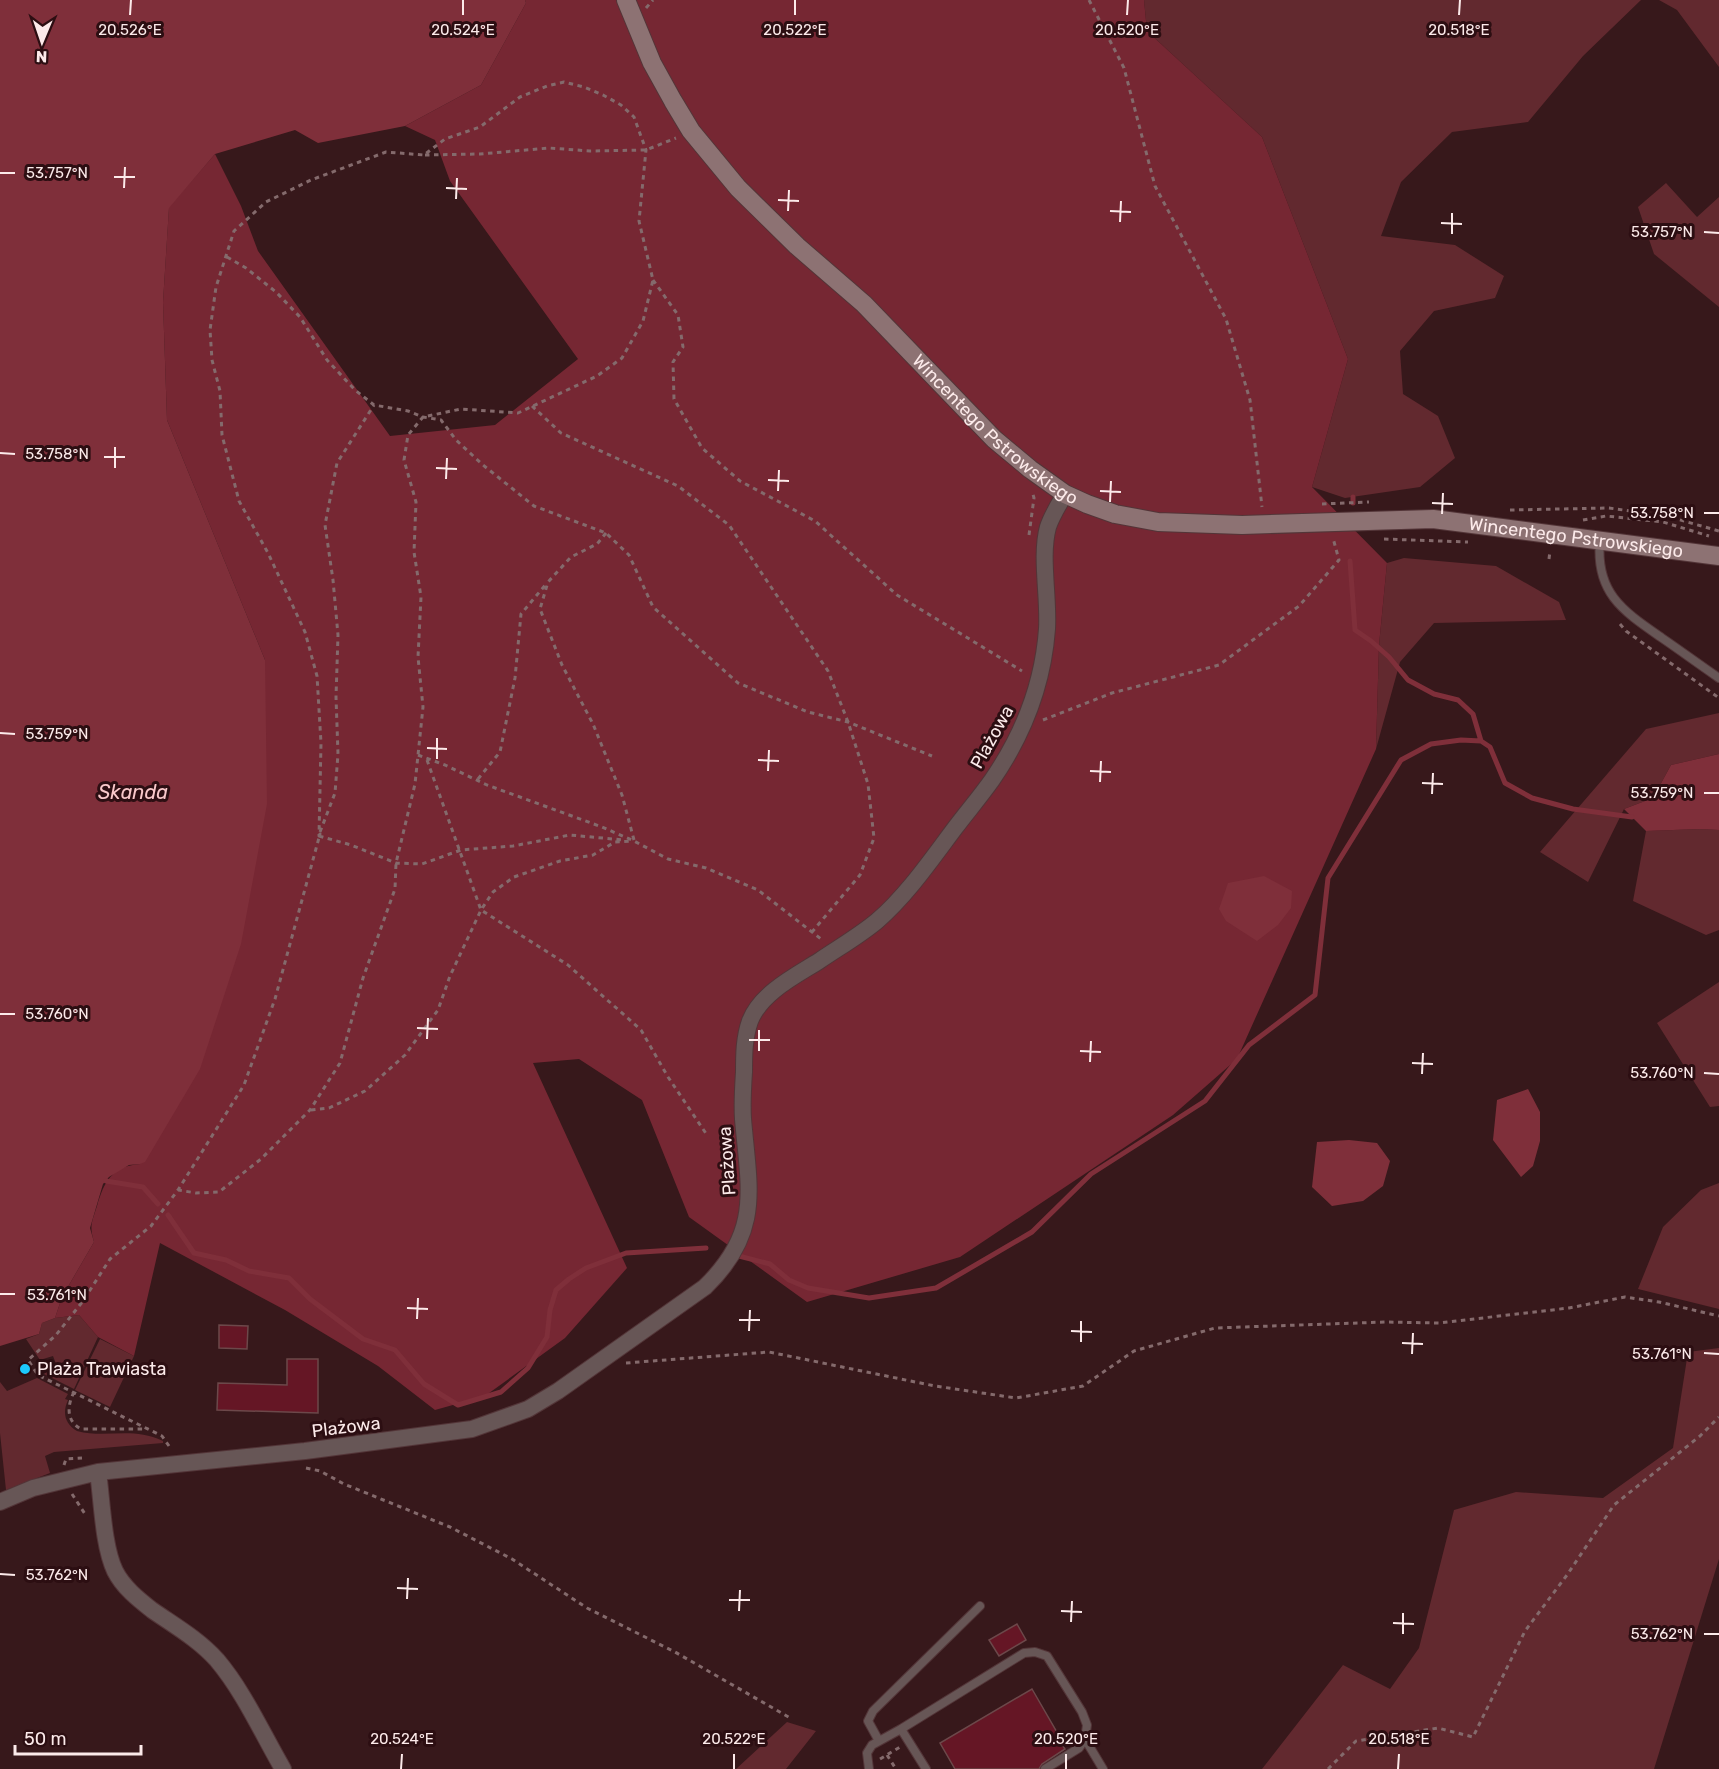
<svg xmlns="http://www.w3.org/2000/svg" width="1719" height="1769" font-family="Rubik,sans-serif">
<rect width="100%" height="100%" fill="#37181b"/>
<path fill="#62292f" d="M1144,0H1641L1583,56L1528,122L1452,132L1401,182L1381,236L1455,245L1504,276L1495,298L1434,311L1400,351L1403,394L1438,416L1455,458L1420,487L1345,498L1312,487L1348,359L1262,137L1147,31Z
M1659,0H1719V67L1677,10Z
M1666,183L1697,217L1719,197V307L1654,254L1638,207Z
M1404,558L1496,566L1559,602L1566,620L1434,623L1400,662L1376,749L1379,645L1387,563Z
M1719,713V754L1671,765L1653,798L1624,809L1588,882L1540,852L1646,729Z
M1700,829L1719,830V930L1706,935L1633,901L1646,831Z
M1719,982V1106L1710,1107L1657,1023Z
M1719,1183V1309L1638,1289L1663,1227L1701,1190Z
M79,1315L98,1337L74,1389L44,1374L56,1364L53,1356L40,1360L26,1339L39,1334L42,1323L55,1318Z
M100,1339L134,1356L110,1407L75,1390Z
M1719,1348V1559L1654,1769H1262L1343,1665L1390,1689L1419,1648L1454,1510L1516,1492L1603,1498L1673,1448L1688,1352Z
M37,1378L68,1394L65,1399L68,1400C62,1413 65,1424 77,1431C107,1439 131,1426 163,1441V1443L54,1452L45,1456L50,1473L6,1490L0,1433V1382L7,1391Z
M787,1722L816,1731L786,1769H736Z"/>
<path fill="#762733" d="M525,0H1144L1147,31L1262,137L1348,359L1312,487L1387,563L1379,645L1376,749L1237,1059L1173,1115L960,1257L807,1302L689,1217L642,1100L579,1059L533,1063L627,1268L565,1338L485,1396L435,1410L378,1366L285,1310L160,1243L134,1356L98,1337L79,1315L55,1318L62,1297L94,1242C89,1225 92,1222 97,1206C104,1182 112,1166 140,1164L265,660L167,420L163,302L169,207L215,154L241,206L258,251L390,436L495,425L578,359L450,181L435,140L405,126L481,85L526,3Z"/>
<path fill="#7f2f3a" d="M0,0H525L526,3L481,85L405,126L318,143L295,130L215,154L169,208L163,302L167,420L265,660L267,804L241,944L200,1069L145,1162L140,1164L129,1165L109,1177L103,1184L90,1228L94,1242L62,1297L55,1318L42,1323L39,1334L0,1346Z
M1719,754V830L1700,829L1646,831L1624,809L1653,798L1671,765Z
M1264,876L1292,891L1291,908L1278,925L1257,941L1226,921L1219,909L1228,883Z
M1528,1089L1540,1112V1141L1533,1166L1521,1177L1493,1140L1497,1100Z
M1349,1140L1377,1143L1390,1161L1383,1186L1363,1201L1332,1206L1312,1187L1317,1142Z"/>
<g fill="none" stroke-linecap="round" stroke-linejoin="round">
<path stroke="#7f2f3a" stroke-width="5" d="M1353,503V497
M1350,561L1355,630L1371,641L1389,657L1408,680L1434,694L1458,700L1473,714L1481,741
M106,1181L143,1187L158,1204
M168,1215L194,1253L226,1260L249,1271L289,1278L310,1299L363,1339L395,1350L424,1384L458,1405L501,1392L528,1368L547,1337L550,1310L556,1290L569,1279L586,1268L626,1253L706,1248
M735,1255L770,1264L789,1280L808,1288L869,1298L936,1288L1032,1232L1091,1174L1205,1101L1249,1045L1315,995L1328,878L1401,760L1431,744L1461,740L1481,741L1490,747L1505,783L1532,798L1573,809L1632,817"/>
</g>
<path fill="#651625" stroke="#6c484a" stroke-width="1.5" d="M219,1325L248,1326L247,1349L219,1348Z
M287,1359H318V1413L217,1410L218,1383L287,1385Z
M1017,1624L1026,1640L999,1656L989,1640Z
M1032,1689L1062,1741L1060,1742L1065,1749L1042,1764L1039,1769H955L940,1743Z"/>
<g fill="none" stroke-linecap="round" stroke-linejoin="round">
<defs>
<path id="lane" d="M1600,540C1595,593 1623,611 1662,638C1681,651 1700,665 1719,678
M901,1729L926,1769
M1085,1739L1103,1769
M879,1741L868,1721L873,1711L980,1606
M869,1769L867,1753L872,1745L901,1729L1024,1653L1035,1652L1047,1656L1082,1712L1087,1725L1085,1739L1079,1748L1045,1769"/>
<path id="street" d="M98,1472C102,1500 103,1546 115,1571C123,1587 138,1599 152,1610C175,1626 198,1639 217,1660C244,1692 262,1733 283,1769
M0,1502L33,1488L98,1472L305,1451L472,1429L528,1409L558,1391L705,1287C762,1232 749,1189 743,1119C742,1103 743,1087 744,1072C744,1055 744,1038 750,1021C761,993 795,976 819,961C838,948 859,936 877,921C907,895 931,860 955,828C967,812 980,797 992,780C1023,735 1043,684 1047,629C1049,597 1040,556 1048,527C1052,515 1059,504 1065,494"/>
<g id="secondary">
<path id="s1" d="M626,0L652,63L673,101L691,131L738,188L797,246L864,304L994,439L1030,469L1065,494L1087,504L1115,514L1158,522L1242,525L1433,519L1719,556"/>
</g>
</defs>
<use href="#lane" stroke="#533538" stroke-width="10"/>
<use href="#street" stroke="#533538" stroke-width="18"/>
<use href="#secondary" stroke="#533538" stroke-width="20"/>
<path stroke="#846a6c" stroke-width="3" stroke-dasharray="4.5 4.5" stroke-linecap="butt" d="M1089,0L1124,68L1155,186L1226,319L1250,400L1262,507
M646,8L653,0
M425,155L480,154L549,148L590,151L646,150L676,138
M227,257L246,268L276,292L300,317L327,360L355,390L374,405L408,411L423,417L441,420L456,440L483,465L534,506L606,533L629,555L653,607L738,683L808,712L848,722L932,756
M653,280L678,315L683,347L673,362L674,399L702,448L740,481L815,521L897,595L1022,671
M532,406L561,433L678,486L729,525L828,671L848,722L868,784L874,838L860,875L812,932
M1322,504L1369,502
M1510,510L1609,508L1666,516L1719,531
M1583,520L1606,516L1663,522L1709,536
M606,533L597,544L571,557L548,582L540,609L562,665L593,724L622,795L634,840
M1029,535L1034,498L1032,491
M1384,539L1468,542
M1549,559L1550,551
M1620,624L1626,631L1719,698
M1043,720L1112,693L1219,665L1299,606L1339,560L1333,538
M418,755L445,765L487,785L602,827L634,841L668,859L706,868L758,890L821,939
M427,760L481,910L568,965L641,1030L668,1077L707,1135
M478,779L500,752L515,678L521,614L547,583
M320,832L335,793L338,754L336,697L338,635L333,580L325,525L337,463L374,405
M319,836L351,845L396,863L422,864L461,850L513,846L570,835L624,840
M311,1110L329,1108L365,1091L405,1055L438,1010L450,976L481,910L493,892L514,877L560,861L593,855L615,842L633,841
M626,1363L769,1352L935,1386L1016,1398L1083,1386L1134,1351L1215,1328L1385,1322L1439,1323L1569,1308L1625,1297L1659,1302L1719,1316
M74,1392C67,1406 66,1421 81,1429H144
M169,1446L162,1436L38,1375L28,1360L56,1335L83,1301L110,1259L151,1226L178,1190L244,1085L275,999L320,834L319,836L321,743L317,676L305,632L268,553L239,501L222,435L220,391L212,360L210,330L216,287L234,231L266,202L311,180L386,152L424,155L445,139L480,127L520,97L547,86L564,82L584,87L603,95L621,105L634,117L646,150L639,221L653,280L643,321L622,358L597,376L518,413L461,409L423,417L408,435L404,460L416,502L414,552L421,597L418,657L423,707L415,784L396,863L395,889L363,978L340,1063L310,1110L261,1159L219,1192L196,1193L178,1190
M64,1465L66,1459L82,1458
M306,1468L320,1471L344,1484L450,1527L512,1559L587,1608L675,1652L792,1719
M72,1494L85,1514
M887,1755L896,1769
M880,1759L900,1747
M1328,1769L1356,1741L1438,1728L1473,1737L1525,1631L1567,1575L1614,1505L1700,1436L1719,1417"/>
<use href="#lane" stroke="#675656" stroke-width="8"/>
<use href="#street" stroke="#675656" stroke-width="16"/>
<use href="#secondary" stroke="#8d7273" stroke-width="18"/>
</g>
<path fill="none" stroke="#fceaea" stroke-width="2" d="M130,15L131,0M463,15V0M795,15V0M1127,15L1128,0M1459,15L1460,0M0,173H15M114,177H135M124,188L125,167M446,188L467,189M456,199L457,178M778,200L799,201M788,211L789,190M1110,211L1131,212M1120,222L1121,201M1441,223L1462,224M1704,232L1719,233M1452,234V213M0,453L15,454M104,457H125M115,468V447M436,468L457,469M446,479L447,458M768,480L789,481M778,491L779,470M1100,491L1121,492M1110,502L1111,481M1432,503L1453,504M1704,513H1719M1442,514L1443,493M0,733L15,734M427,748L447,749M437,759V738M758,760L779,761M768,771L769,750M1090,771L1111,772M1100,782L1101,761M1422,783L1443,784M1704,793H1719M1432,794L1433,773M0,1014H15M417,1028L438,1029M427,1039L428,1018M749,1040H770M759,1051V1030M1080,1051L1101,1052M1090,1062L1091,1041M1412,1063L1433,1064M1704,1073L1719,1074M1422,1074L1423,1053M0,1294H15M407,1308L428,1309M417,1319L418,1298M739,1320H760M749,1331L750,1310M1071,1331L1092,1332M1081,1342V1321M1402,1343L1423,1344M1704,1353L1719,1354M1412,1354L1413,1333M0,1574L15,1575M397,1588L418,1589M407,1599L408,1578M729,1600H750M739,1611L740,1590M1061,1611L1082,1612M1071,1622L1072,1601M1393,1623L1414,1624M1403,1634V1613M1704,1634H1719M401,1769L402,1754M734,1769V1754M1066,1769V1754M1398,1769L1399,1754"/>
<circle fill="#1cc9fc" stroke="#2c0e12" stroke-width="2" cx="25" cy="1369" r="6"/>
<g text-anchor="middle" stroke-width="6" stroke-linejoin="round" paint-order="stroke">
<g font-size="18" fill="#fceaea" stroke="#2c0e12">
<text dy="6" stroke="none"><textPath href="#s1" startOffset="574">Wincentego Pstrowskiego</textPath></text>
<text dy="6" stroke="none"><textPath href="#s1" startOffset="1186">Wincentego Pstrowskiego</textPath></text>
<text transform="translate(992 737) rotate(-61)" y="6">Plażowa</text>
<text transform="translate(727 1161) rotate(-94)" y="6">Plażowa</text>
<text transform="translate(346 1427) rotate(-7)" y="6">Plażowa</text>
</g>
<g font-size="18" fill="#fceaea" stroke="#2c0e12" text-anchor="start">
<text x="37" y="1375">Plaża Trawiasta</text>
</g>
<g font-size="20" font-style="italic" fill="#f9c8ca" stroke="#2c0e12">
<text x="133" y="799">Skanda</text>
</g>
</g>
<g font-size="15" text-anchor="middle" fill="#fceaea" stroke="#2c0e12" stroke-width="6" stroke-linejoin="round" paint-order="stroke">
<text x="130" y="35">20.526°E</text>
<text x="463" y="35">20.524°E</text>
<text x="795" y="35">20.522°E</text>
<text x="1127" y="35">20.520°E</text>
<text x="1459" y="35">20.518°E</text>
<text x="57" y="178">53.757°N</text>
<text x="1662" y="237">53.757°N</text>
<text x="57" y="459">53.758°N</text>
<text x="1662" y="518">53.758°N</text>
<text x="57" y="739">53.759°N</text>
<text x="1662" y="798">53.759°N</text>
<text x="57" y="1019">53.760°N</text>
<text x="1662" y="1078">53.760°N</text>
<text x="57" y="1300">53.761°N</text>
<text x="1662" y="1359">53.761°N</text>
<text x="57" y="1580">53.762°N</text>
<text x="1662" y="1639">53.762°N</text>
<text x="402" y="1744">20.524°E</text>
<text x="734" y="1744">20.522°E</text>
<text x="1066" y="1744">20.520°E</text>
<text x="1399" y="1744">20.518°E</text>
</g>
<g transform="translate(42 42) rotate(182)" stroke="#2c0e12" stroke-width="4.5" paint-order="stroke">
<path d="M0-4.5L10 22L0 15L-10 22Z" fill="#fceaea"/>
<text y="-9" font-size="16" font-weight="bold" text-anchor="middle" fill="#fceaea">N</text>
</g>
<path d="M15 1745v9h126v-9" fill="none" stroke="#fceaea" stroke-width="3"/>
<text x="24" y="1745" font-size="18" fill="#fceaea" stroke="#2c0e12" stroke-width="4.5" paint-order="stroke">50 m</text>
</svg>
